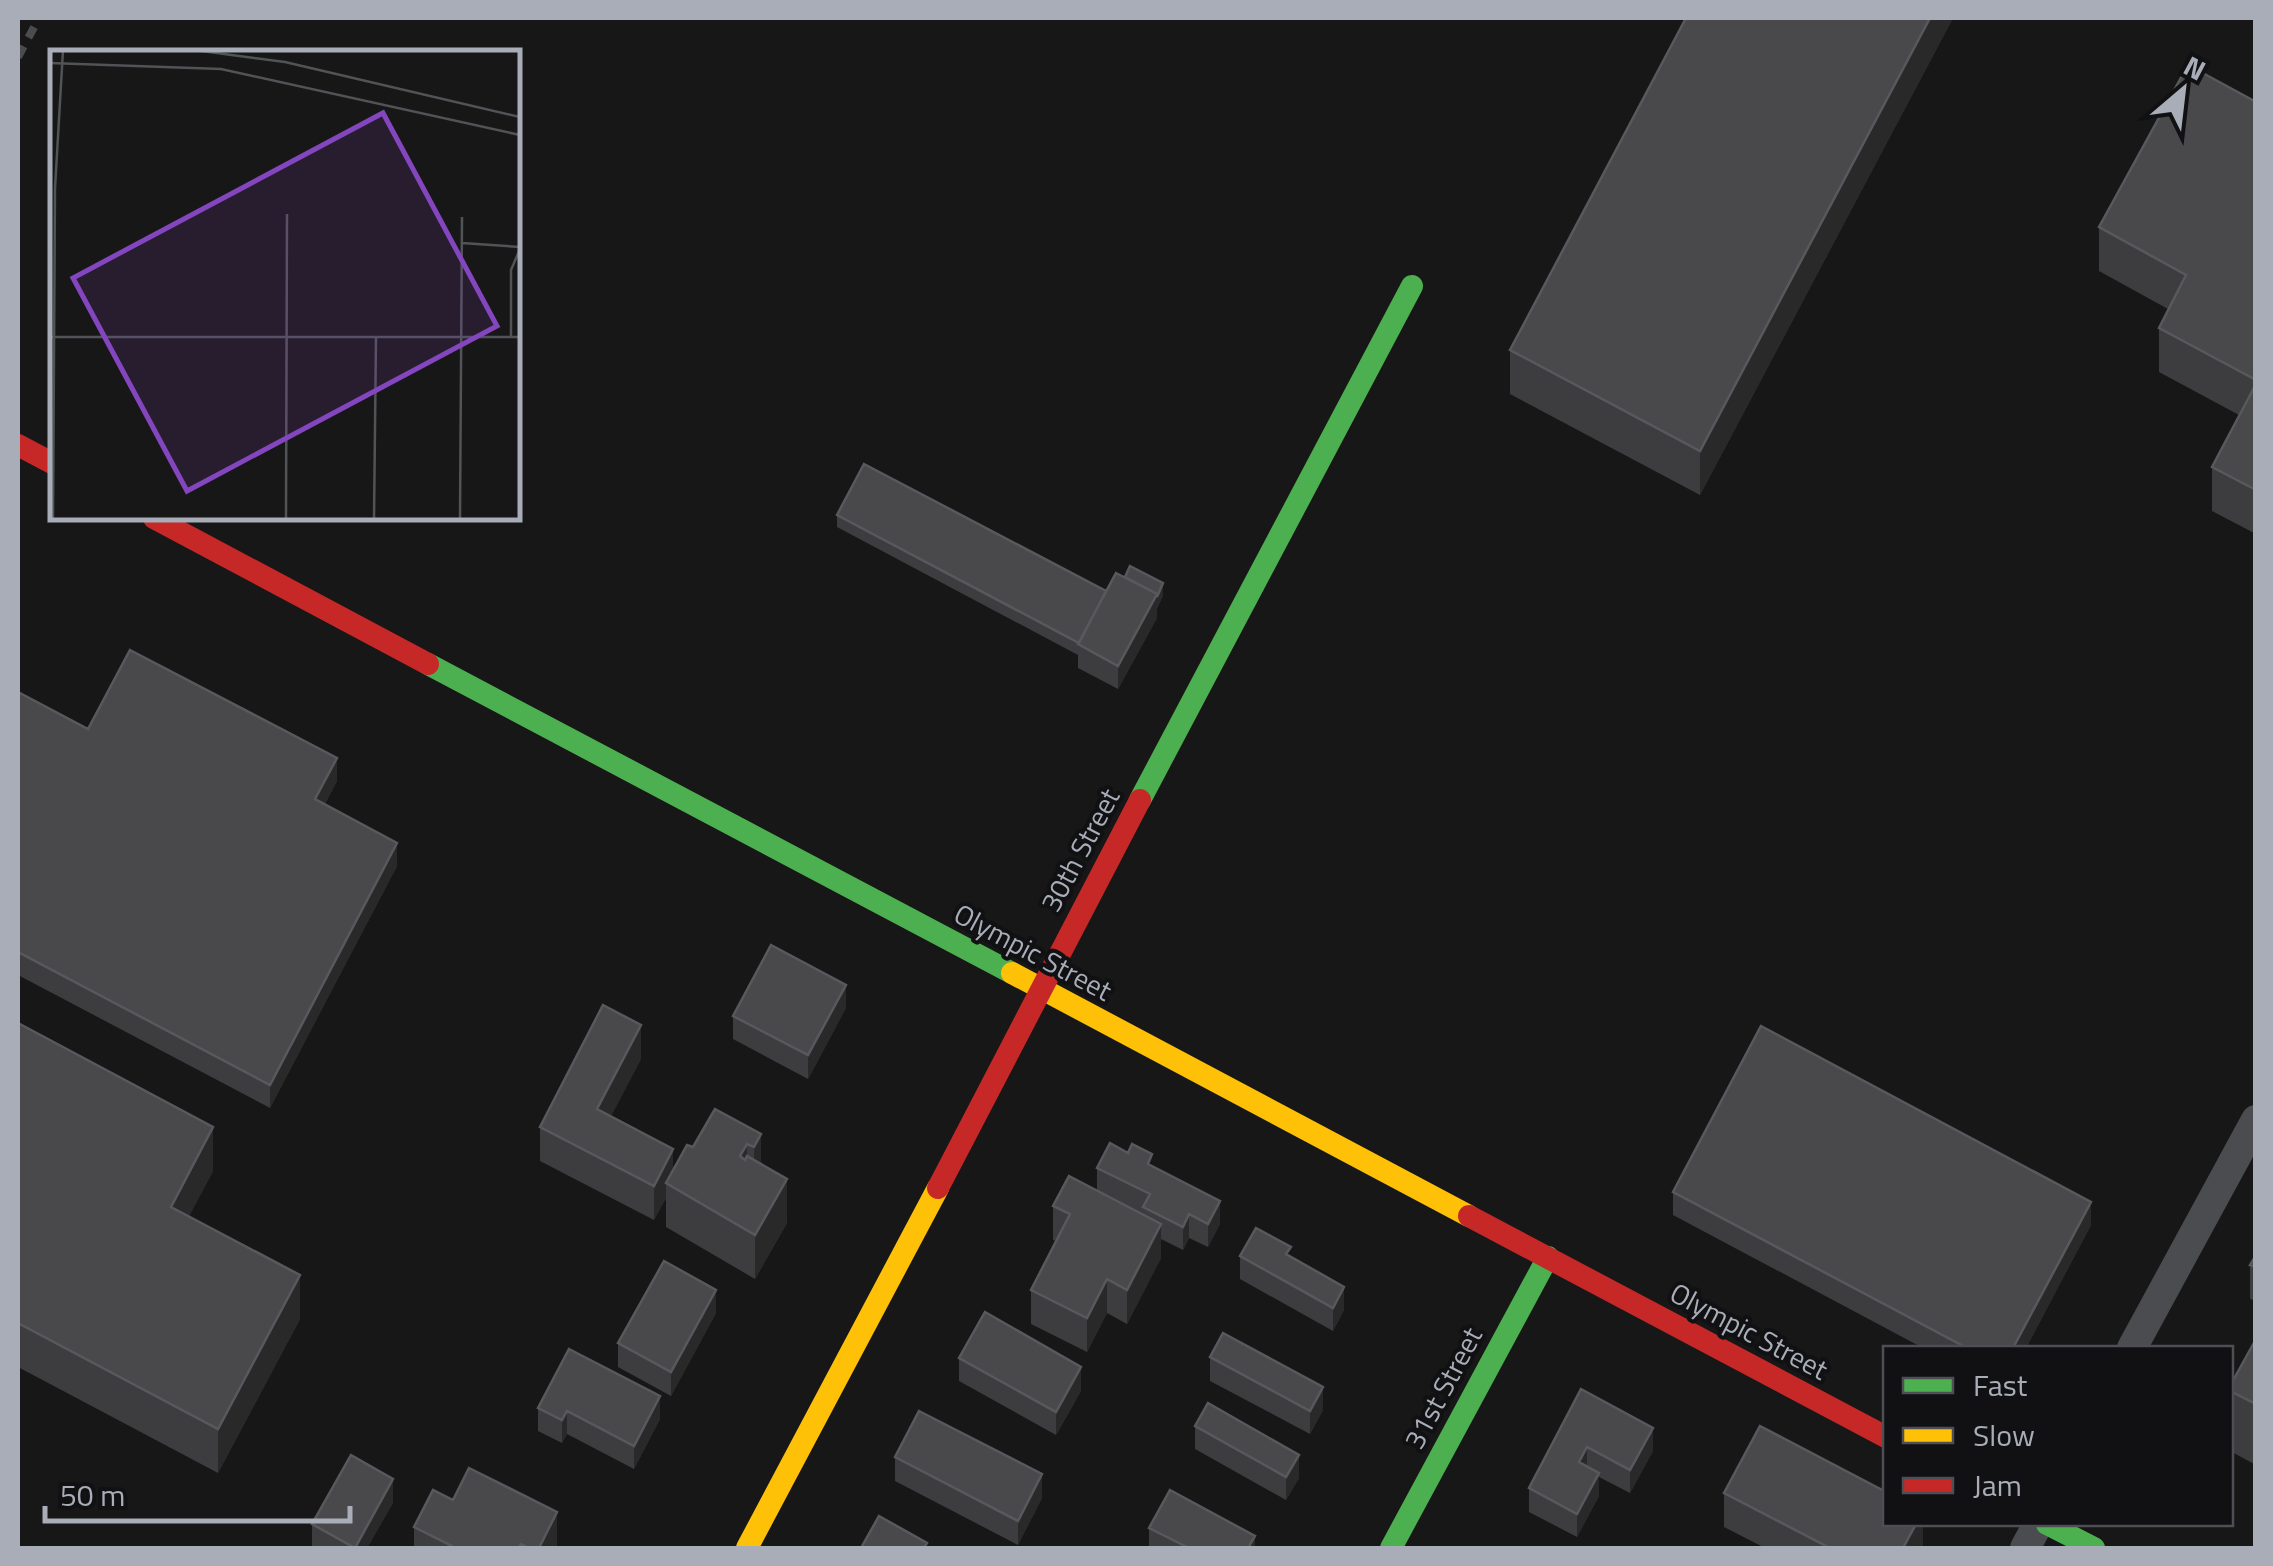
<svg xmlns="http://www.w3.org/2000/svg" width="2273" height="1566" font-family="'Titillium Web',sans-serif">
<rect width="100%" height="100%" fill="#171717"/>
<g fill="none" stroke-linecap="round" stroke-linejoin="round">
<path stroke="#4b4c50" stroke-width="30" d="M2132,1348L2256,1120
M2025,1548L2038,1524"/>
<path stroke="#4caf50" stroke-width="22" d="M428,664L1012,973
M1140,800L1412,286
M2047,1524L2094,1548
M1391,1548L1548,1257"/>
<path stroke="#ffc107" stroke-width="22" d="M1012,973L1469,1216
M747,1548L938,1188"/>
<path stroke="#c62828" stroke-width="22" d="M18,445L52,463
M154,518L428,664
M938,1188L1140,800
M1469,1216L1886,1437"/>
<path stroke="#4b4c4f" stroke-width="8" stroke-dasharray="12 10" stroke-linecap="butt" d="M18,57L39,18"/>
</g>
<path fill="#3d3d3f" d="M1686,18H1953L1700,495L1510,394V350Z
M2256,102V534L2212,511V467L2239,415L2159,372V328L2168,309L2099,271V227Z
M837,515L1106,591L1163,595L1157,609V618L1118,689L1078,668V655L837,527Z
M18,692L88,729L337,781L325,804L397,866L270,1108L18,975Z
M846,1008L808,1079L733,1039V1016Z
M18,1023L213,1171L189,1216L300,1319L218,1473L18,1367Z
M641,1059L611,1116L673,1169L693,1147L761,1134V1164L787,1223L755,1279L666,1227V1198L654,1220L540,1161V1127Z
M1152,1166L1220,1224L1208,1247L1189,1238L1183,1250L1161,1239V1258L1127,1324L1107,1313L1087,1352L1031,1324V1290L1056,1241L1053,1240V1206L1097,1190V1168Z
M1673,1192L2091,1225L2026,1348H1923L1673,1215Z
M2256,1255V1301L2250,1299V1265Z
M1240,1256L1344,1310L1333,1331L1240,1279Z
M716,1313L671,1396L618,1367V1343Z
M2256,1339V1465L2230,1451V1386Z
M1210,1357L1323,1410L1310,1434L1210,1381Z
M959,1358L1081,1391L1056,1435L959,1381Z
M1581,1389L1653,1451L1630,1493L1599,1477V1496L1577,1537L1529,1512V1488Z
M538,1408L660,1419L634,1469L567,1434L562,1443L538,1431Z
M1195,1426L1299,1478L1286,1500L1195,1449Z
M895,1457L1042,1498L1018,1545L895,1481Z
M1724,1493L1923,1524V1546L1921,1548H1765L1724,1527Z
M393,1503L367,1548H312V1524Z
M414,1527L557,1546L556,1548H414Z
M1149,1528L1255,1548H1149Z"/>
<path fill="#29292a" d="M1930,18H1953L1700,495V451Z
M1163,583V595L1157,609V618L1118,689V666Z
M337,758V781L315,823V799Z
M397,843V866L270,1108V1085Z
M846,985V1008L808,1079V1055Z
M641,1025V1059L597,1143V1109Z
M213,1127V1171L171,1251V1207Z
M761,1134V1178L754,1191V1147Z
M747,1144V1188L740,1156Z
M673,1149V1183H666V1198L654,1220V1186Z
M787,1179V1223L755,1279V1235Z
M1220,1201V1224L1208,1247V1224Z
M2091,1202V1225L2026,1348H2013Z
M1189,1214V1238L1183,1250V1227Z
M1161,1224V1258L1127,1324V1290Z
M300,1275V1319L218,1473V1429Z
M1107,1279V1313L1087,1352V1318Z
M1344,1287V1310L1333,1331V1308Z
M716,1290V1313L671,1396V1372Z
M1081,1367V1391L1056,1435V1412Z
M1323,1387V1410L1310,1434V1411Z
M660,1396V1419L634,1469V1446Z
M567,1411V1434L562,1443V1420Z
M1653,1428V1451L1630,1493V1470Z
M1587,1447V1471L1579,1462Z
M1299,1455V1478L1286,1500V1477Z
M1599,1473V1496L1577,1537V1514Z
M1042,1474V1498L1018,1545V1521Z
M393,1479V1503L367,1548H355Z
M557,1512V1546L556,1548H539Z
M1916,1524H1923V1546L1921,1548H1903Z
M1255,1536V1548H1248Z"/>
<path fill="#49494c" stroke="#58595d" stroke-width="2.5" d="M1686,18H1930L1700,451L1510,350Z
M2188,65L2256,102V380L2159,328L2186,275L2099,227Z
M2256,384V490L2212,467Z
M864,464L1106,591L1079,643L837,515Z
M1130,566L1163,583L1157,597V594L1125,577Z
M1116,573L1157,594L1118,666L1078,644Z
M130,650L337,758L315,799L397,843L270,1085L18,952V692L88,729Z
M771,945L846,985L808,1055L733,1016Z
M603,1005L641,1025L597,1109L673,1149L654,1186L540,1127Z
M18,1023L213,1127L171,1207L300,1275L218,1429L18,1323Z
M1761,1026L2091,1202L2013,1348H1967L1673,1192Z
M715,1109L761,1134L754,1147L747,1144L740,1156L745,1160L747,1156L787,1179L755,1235L666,1183L687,1145L693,1147Z
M1110,1143L1128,1153L1132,1144L1152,1154L1148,1164L1220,1201L1208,1224L1189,1214L1183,1227L1143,1207L1150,1194L1097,1168Z
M1069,1176L1161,1224L1127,1290L1107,1279L1087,1318L1031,1290L1070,1214L1053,1206Z
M1256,1228L1291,1247L1286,1254L1344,1287L1333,1308L1240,1256Z
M2256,1255V1267L2250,1265Z
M664,1261L716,1290L671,1372L618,1343Z
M985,1312L1081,1367L1056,1412L959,1358Z
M1223,1333L1323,1387L1310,1411L1210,1357Z
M2256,1339V1404L2230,1391V1386Z
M569,1349L660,1396L634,1446L567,1411L562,1420L538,1408Z
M1581,1389L1653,1428L1630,1470L1587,1447L1579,1462L1599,1473L1577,1514L1529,1488Z
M1208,1403L1299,1455L1286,1477L1195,1426Z
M919,1411L1042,1474L1018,1521L895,1457Z
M1760,1426L1886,1492V1524H1916L1903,1548H1830L1724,1493Z
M351,1455L393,1479L355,1548L312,1524Z
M469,1468L557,1512L539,1548H529L521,1544L518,1548H456L414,1527L433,1490L453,1500Z
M1170,1490L1255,1536L1248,1548H1189L1149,1528Z
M879,1516L927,1543L924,1548H861Z"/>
<g text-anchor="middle" stroke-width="8" stroke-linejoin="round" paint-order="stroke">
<g font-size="28" fill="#a8adb8" stroke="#111113">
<text transform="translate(1080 850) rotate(-62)" y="10">30th Street</text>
<text transform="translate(1033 952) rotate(28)" y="10">Olympic Street</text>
<text transform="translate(1749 1331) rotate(28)" y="10">Olympic Street</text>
<text transform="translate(1443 1388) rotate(-62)" y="10">31st Street</text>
</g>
</g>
<g transform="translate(50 50)">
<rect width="470" height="470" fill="#171717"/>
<path fill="none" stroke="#515357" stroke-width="2.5" d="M144,0L235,12L470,67M0,13L171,19L470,85M412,193L470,197M0,287H470M461,287V220L470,199M3,470L5,138L13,0M236,470L237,164M324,470L326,287M410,470L412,167"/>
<path fill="#8446be" fill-opacity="0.15" stroke="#8446be" stroke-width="5" d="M333,63L447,276L137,441L23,228Z"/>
<rect width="470" height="470" fill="none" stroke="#a8adb8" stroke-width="5"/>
</g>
<rect width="2273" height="1566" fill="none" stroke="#a8adb8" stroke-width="40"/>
<rect x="1883" y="1346" width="350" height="180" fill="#111113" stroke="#4d4f55" stroke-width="2.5"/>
<rect x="1903" y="1378" width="50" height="15" fill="#4caf50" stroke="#4d4f55" stroke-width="2.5"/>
<text x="1973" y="1396" font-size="30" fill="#a8adb8">Fast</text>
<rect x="1903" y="1428" width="50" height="15" fill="#ffc107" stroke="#4d4f55" stroke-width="2.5"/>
<text x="1973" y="1446" font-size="30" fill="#a8adb8">Slow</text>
<rect x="1903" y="1478" width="50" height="15" fill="#c62828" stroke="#4d4f55" stroke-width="2.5"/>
<text x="1973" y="1496" font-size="30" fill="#a8adb8">Jam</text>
<g transform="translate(2183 90) rotate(28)" stroke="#111113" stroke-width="8" paint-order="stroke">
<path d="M0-8L18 38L0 25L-18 38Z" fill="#a8adb8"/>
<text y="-15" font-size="28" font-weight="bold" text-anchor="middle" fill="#a8adb8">N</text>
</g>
<path d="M45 1506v15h305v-15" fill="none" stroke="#a8adb8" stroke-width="5"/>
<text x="60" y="1506" font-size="30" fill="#a8adb8" stroke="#111113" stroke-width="8" paint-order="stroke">50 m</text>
</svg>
